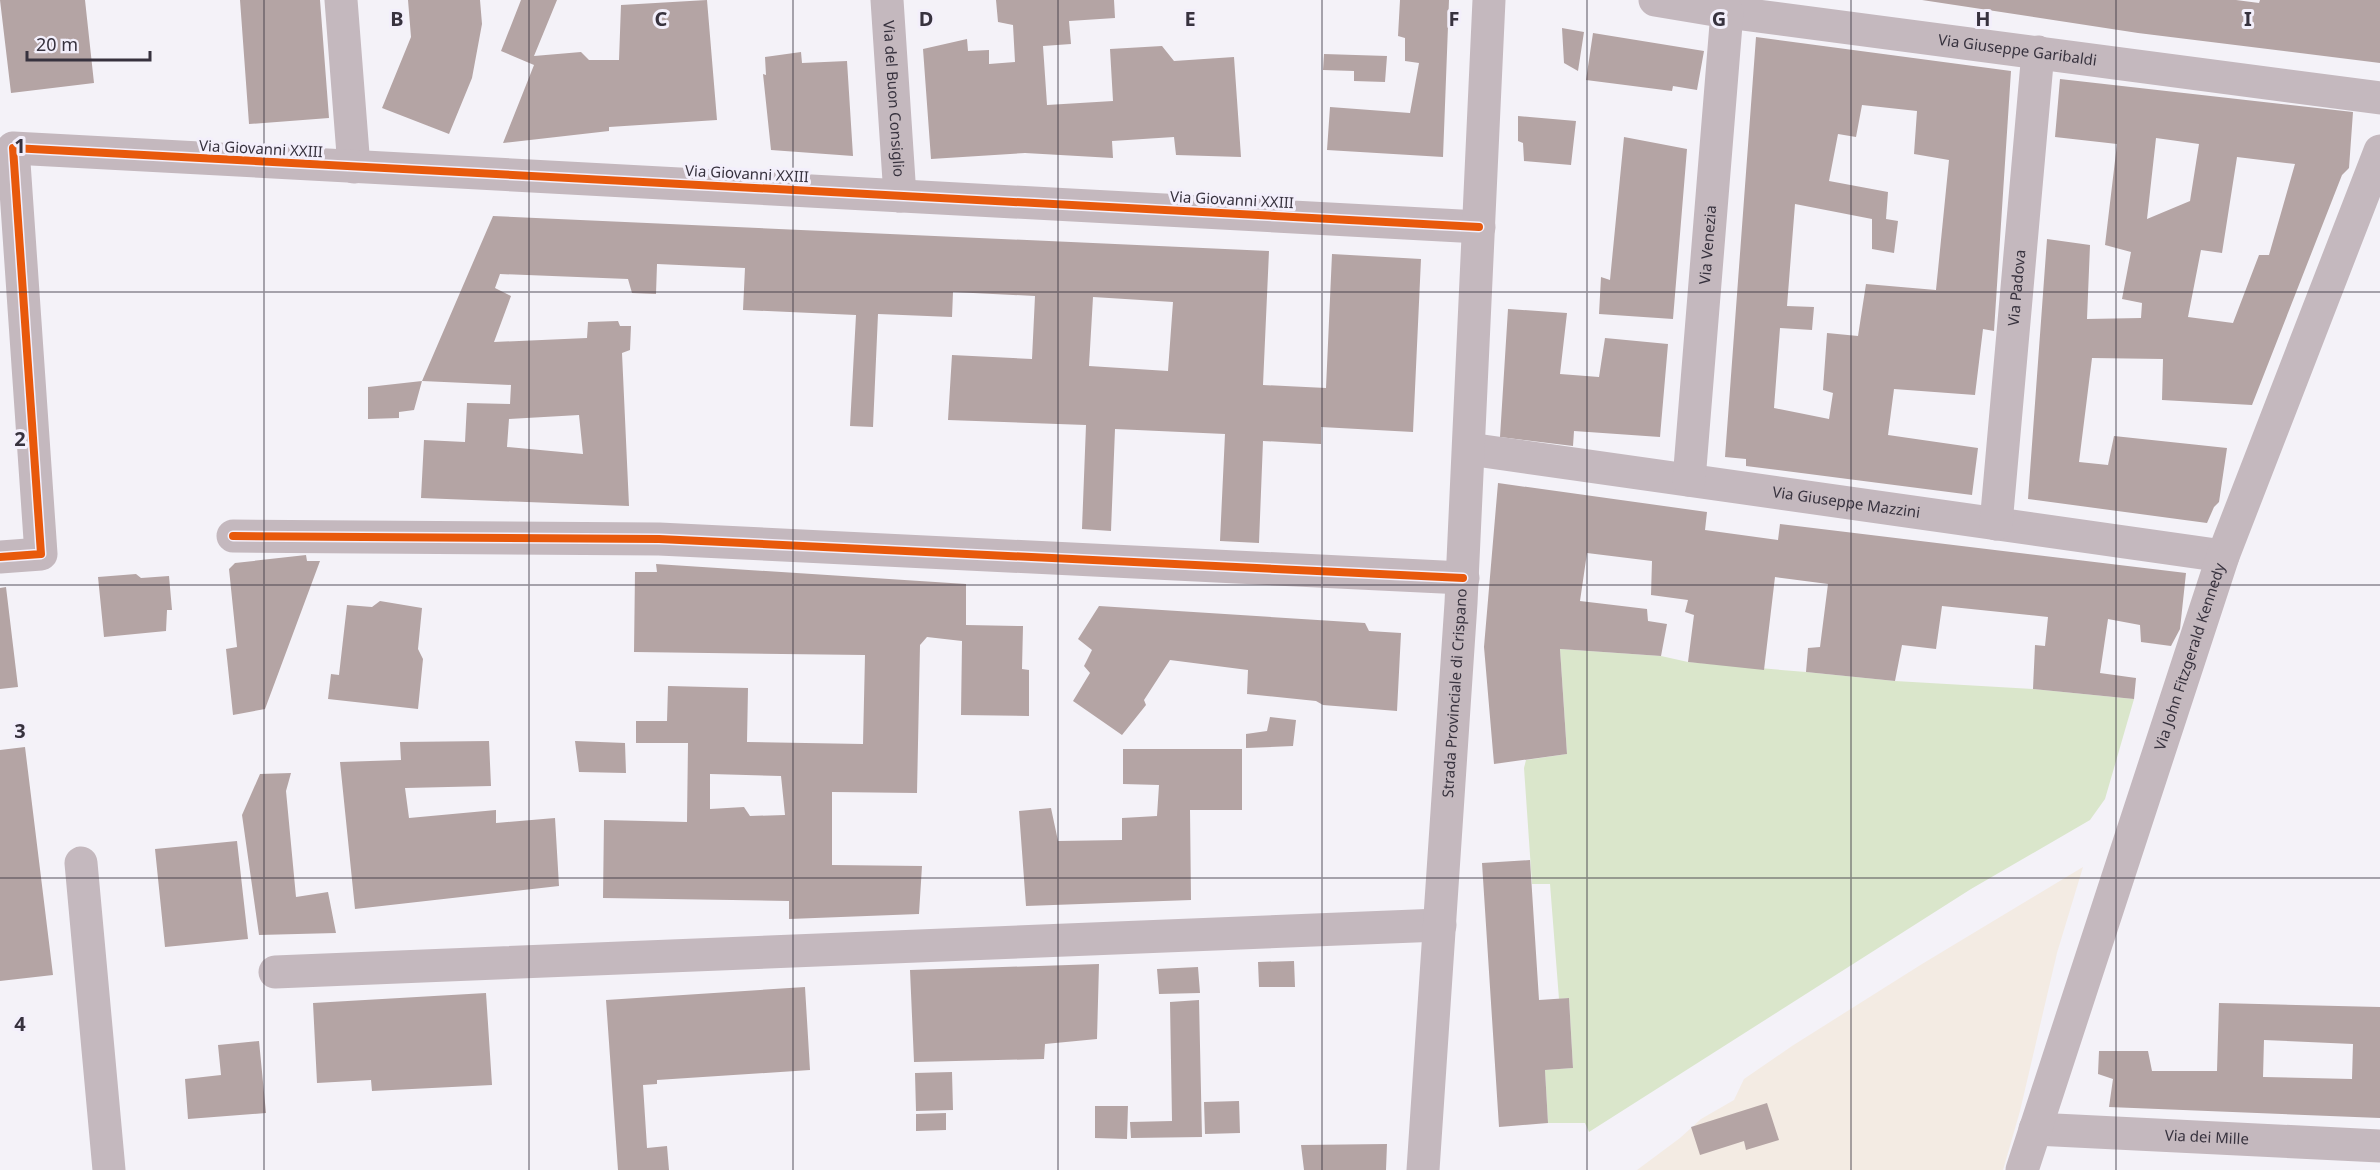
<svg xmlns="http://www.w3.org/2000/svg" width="2380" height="1170" font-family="'Noto Sans',sans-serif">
<rect width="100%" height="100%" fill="#f4f2f8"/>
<path fill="#f3ebe3" d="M2083,867L2057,953L2020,1111L2003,1170H1637L1680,1138L1701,1119L1734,1100L1744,1079L1792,1046L1922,964Z"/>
<path fill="#dae6cb" d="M1560,649L1661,656L1688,662L1806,672L1895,681L2033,689L2134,699L2105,799L2090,820L1971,889L1589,1132L1585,1123H1548L1545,1070L1573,1068L1569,998L1559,999L1550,884H1532L1524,768L1526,760L1567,754Z"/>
<path fill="#b4a4a4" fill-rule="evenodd" d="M0,0H85L94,83L11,93Z
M240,0H320L329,118L249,124Z
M408,0H480L482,24L472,78L449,134L382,108L411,37Z
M521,0H557L534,56L581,52L589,60H619L621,5L707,0L717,120L609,127V131L503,143L534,65L501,51Z
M996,0H1114L1115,18L1069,21L1071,44L1043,46L1047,105L1113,101L1110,49L1162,46L1174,61L1234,57L1241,157L1176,155L1174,137L1112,141L1113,158L1025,153L931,159L923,49L967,39L968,51L989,50V64L1015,62L1013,25L998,22Z
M1400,0H1449L1443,157L1327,150L1330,107L1410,113L1419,63L1405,61V38L1398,36Z
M1922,0H2236L2259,3L2260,0H2380V63L2138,33Z
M1562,28L1584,32L1578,71L1564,63Z
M1593,33L1704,51L1697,90L1673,86L1672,91L1586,80Z
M1756,37L2011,71L1994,331L1983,329L1975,395L1894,389L1888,435L1978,448L1972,495L1746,466V459L1725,457ZM1862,105L1917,111L1914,154L1949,160L1936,290L1866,284L1858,336L1827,333L1823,390L1833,393L1829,419L1774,408L1780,328L1812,330L1814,307L1787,306L1795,204L1872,219V249L1894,253L1898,221L1886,219L1888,192L1829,181L1838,134L1856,137Z
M801,52L802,63L847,61L853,156L771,150L763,74L766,75L765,57Z
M1324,54L1387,56L1385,82L1354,81V71L1323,70Z
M2060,79L2353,112L2349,168L2342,175L2252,405L2162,400L2163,359L2092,358L2079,462L2108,465L2114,436L2227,448L2219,502L2214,507L2207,523L2028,499L2047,239L2090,245L2087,319L2141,318L2142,303L2122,299L2131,252L2105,245L2117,144L2055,137ZM2156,138L2199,144L2190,201L2147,219ZM2237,157L2295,164L2269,255H2259L2233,323L2188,317L2201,250L2222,253Z
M1518,116L1576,121L1571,165L1524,161L1523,143L1518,141Z
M1624,137L1687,149L1673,319L1599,314L1601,277L1610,280Z
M493,216L1269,251L1263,385L1326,388L1332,254L1421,259L1413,432L1321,427V444L1263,441L1259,543L1220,541L1225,434L1115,429L1111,531L1082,529L1086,425L948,420L952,355L1032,359L1035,296L953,292L952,317L878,314L873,427L850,426L856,315L743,310L745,268L657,264L656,294L632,293L628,279L500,274L495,288L511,296L494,342L587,338L588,322L618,321L620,326H631L630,350L622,353L629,506L421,498L424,440L465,442L467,403L510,404L511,385L422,381ZM1093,297L1173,302L1168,371L1089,366ZM579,415L583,454L507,447L509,419Z
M1508,309L1567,313L1560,374L1599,377L1605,338L1668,344L1660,437L1574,431L1573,446L1500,437Z
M422,381L414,410L399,412V418L368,419V387Z
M1498,483L1707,512L1705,530L1778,540L1780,524L2186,573L2180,629L2171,646L2141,642L2140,625L2108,619L2100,673L2136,678L2134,699L2033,689L2035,645L2045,646L2048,617L1942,606L1936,649L1902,645L1895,681L1806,672L1808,648L1820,647L1828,584L1775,577L1764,670L1688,662L1694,615L1685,612L1688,600L1651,595L1652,561L1587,553L1580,601L1647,609L1648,621L1667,624L1661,656L1560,649L1567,754L1494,764L1484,647Z
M306,555L307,561H320L265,709L233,715L226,649L237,647L229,569L235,563Z
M656,564L966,584V625L1023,626L1022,669L1029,670V716L961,715L962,641L927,637L920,645L917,793L832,792V865L922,866L919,914L789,919V901L603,898L604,820L687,822L688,743H636V721H667L668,686L748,688L747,742L863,744L865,655L634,652L635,572H657ZM710,774L781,776L785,815L750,816L744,807L710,809Z
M136,574L141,578L169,576L172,610H167L166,631L104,637L98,577Z
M6,587L18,687L0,689V588Z
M380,601L422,608L418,649L423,659L418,709L328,699L331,674L339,675L347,605L372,607Z
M1099,606L1365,623L1369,631L1401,633L1397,711L1323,705L1316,701L1247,694L1248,670L1170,660L1144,700L1146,705L1122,735L1073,701L1090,673L1084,666L1092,650L1078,639Z
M1270,717L1296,720L1293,746L1246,748V734L1267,731Z
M489,741L491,786L405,788L409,818L496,810V823L555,818L559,886L355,909L340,762L401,760L400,742Z
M575,741L625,743L626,773L579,772Z
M25,747L53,975L0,981V750Z
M1123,749H1242V810H1190L1191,900L1026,906L1019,811L1051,808L1058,841L1122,840V818L1157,816L1159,785L1123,784Z
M291,773L286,791L296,897L328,892L336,933L259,935L242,815L260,774Z
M237,841L248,939L165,947L155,849Z
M1530,860L1539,1000L1569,998L1573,1068L1545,1070L1548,1123L1499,1127L1482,863Z
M1294,961L1295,987H1259L1258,962Z
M1099,964L1097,1039L1045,1044L1044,1059L914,1062L910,970Z
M1198,967L1200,993L1159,994L1157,969Z
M805,987L810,1070L657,1080V1084L643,1085L647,1148L667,1146L669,1170H618L606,1000Z
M486,993L492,1085L372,1091L371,1080L317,1083L313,1003Z
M1199,1000L1202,1137L1131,1138L1130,1122L1172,1121L1170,1002Z
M2219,1003L2380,1007V1118L2109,1107L2113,1079L2098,1074L2099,1051H2148L2152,1071H2217ZM2264,1040L2353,1044L2352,1079L2263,1077Z
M259,1041L266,1113L188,1119L185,1079L221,1075L218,1045Z
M952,1072L953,1110L916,1111L915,1073Z
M1239,1101L1240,1133L1205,1134L1204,1102Z
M1767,1103L1779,1140L1746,1150L1744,1141L1700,1155L1691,1127Z
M1095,1106H1128L1127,1139L1095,1138Z
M946,1113V1130L916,1131V1114Z
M1387,1144L1386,1170H1304L1301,1145Z"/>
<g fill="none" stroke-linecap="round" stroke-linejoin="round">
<g stroke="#c4b8be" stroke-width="33">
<path d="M341,0L354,167"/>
<path id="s1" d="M887,0L900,196"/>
<path id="s2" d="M1655,0L1727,12L2380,98"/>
<path id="s3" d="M1469,449L2223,556"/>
<path id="s4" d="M1689,480L1727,12"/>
<path id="s5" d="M1996,524L2038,52"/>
<path d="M233,536L659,539L1463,578"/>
<path d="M0,557L41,554L13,148L1479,227"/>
<path d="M81,863L109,1170"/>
<path d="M275,972L1440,925"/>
<path id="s6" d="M2035,1129L2380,1146"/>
<path id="s7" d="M1423,1170L1461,603L1489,0"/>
<path id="s8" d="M2022,1170L2223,556L2380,151"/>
</g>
<defs>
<path id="cycleway" d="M233,536L659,539L1463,578
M0,557L41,554L13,148L1479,227"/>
</defs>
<use href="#cycleway" stroke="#f3effb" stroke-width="11"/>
<use href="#cycleway" stroke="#e8590c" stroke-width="8"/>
</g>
<path fill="none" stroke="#37323e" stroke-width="1.5" stroke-opacity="0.55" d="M264,0V1170M529,0V1170M793,0V1170M1058,0V1170M1322,0V1170M1587,0V1170M1851,0V1170M2116,0V1170M0,292H2380M0,585H2380M0,878H2380"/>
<g text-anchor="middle" stroke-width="6" stroke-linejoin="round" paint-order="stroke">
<g font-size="15" fill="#37323e" stroke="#f3effb">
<text dy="5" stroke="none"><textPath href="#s2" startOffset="366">Via Giuseppe Garibaldi</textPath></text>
<text dy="5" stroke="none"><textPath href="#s1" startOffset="99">Via del Buon Consiglio</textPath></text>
<text transform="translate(261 149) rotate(3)" y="5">Via Giovanni XXIII</text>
<text transform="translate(747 174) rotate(3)" y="5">Via Giovanni XXIII</text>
<text transform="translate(1232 200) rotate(3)" y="5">Via Giovanni XXIII</text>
<text dy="5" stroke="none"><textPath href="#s4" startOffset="236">Via Venezia</textPath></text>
<text dy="5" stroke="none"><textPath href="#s5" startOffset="237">Via Padova</textPath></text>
<text dy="5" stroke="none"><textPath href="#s3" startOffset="381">Via Giuseppe Mazzini</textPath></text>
<text dy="5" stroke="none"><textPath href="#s8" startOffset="540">Via John Fitzgerald Kennedy</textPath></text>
<text dy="5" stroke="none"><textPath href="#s7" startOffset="478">Strada Provinciale di Crispano</textPath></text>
<text dy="5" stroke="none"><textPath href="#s6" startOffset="172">Via dei Mille</textPath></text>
</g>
</g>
<g font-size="20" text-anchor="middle" font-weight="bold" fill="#37323e" stroke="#f3effb" stroke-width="6" stroke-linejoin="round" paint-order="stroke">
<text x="397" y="26">B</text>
<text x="661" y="26">C</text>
<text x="926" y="26">D</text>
<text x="1190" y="26">E</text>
<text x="1454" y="26">F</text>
<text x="1719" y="26">G</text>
<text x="1983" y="26">H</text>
<text x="2248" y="26">I</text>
<text x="20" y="153">1</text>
<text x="20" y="446">2</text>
<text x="20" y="738">3</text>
<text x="20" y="1031">4</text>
</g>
<path d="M27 51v9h123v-9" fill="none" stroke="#37323e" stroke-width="3"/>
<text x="36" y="51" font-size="18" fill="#37323e" stroke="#f3effb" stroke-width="4.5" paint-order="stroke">20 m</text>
</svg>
